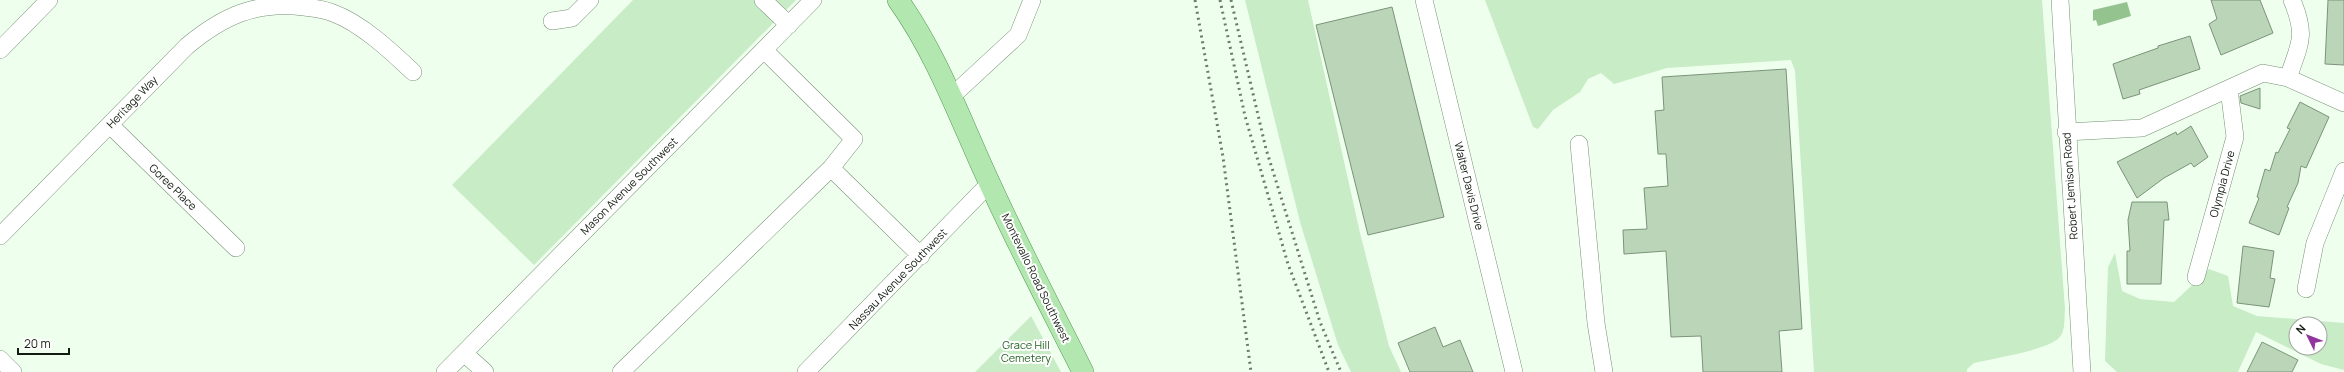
<svg xmlns="http://www.w3.org/2000/svg" width="2344" height="372" font-family="Manrope,sans-serif">
<rect width="100%" height="100%" fill="#efffee"/>
<path fill="#c8ecc5" fill-rule="evenodd" d="M633,0H796L534,265L452,185Z
M1245,0H1308L1360,233L1389,346L1401,372H1351L1338,345L1300,222Z
M1485,0H2042L2065,309C2064,319 2066,332 2058,339C2043,351 1994,358 1974,363L1967,369V372H1814L1795,71L1791,60L1667,68L1614,84L1601,73L1588,79L1580,92L1553,110L1538,129L1533,127Z
M2115,253L2122,291L2140,299L2174,302L2209,269L2228,276L2233,306L2257,316L2344,323V370L2321,364L2256,332L2238,372H2117L2105,361L2108,267ZM2296,324H2320V348H2296Z
M1031,316L1061,372H975Z"/>
<path fill="#94c390" d="M2127,2L2131,16L2098,26L2096,20L2093,21V10Z"/>
<path fill="#bbd5b9" stroke="#7b9479" d="M2211,0H2260L2273,33L2221,55L2209,24L2217,19Z
M2328,0H2344V65L2325,64Z
M1392,7L1444,217L1368,235L1316,25Z
M2190,36L2200,69L2139,90L2140,94L2123,99L2113,64L2158,48V46Z
M1786,69L1802,329L1779,331L1782,372H1703L1701,336L1671,337L1666,251L1624,254L1623,230L1647,229L1644,188L1668,186L1666,154H1658L1655,111L1664,110L1662,77Z
M2260,88V109L2241,103L2240,96Z
M2300,102L2329,117L2306,168L2301,166L2298,183L2287,207L2289,208L2279,235L2249,223L2259,198L2257,197L2265,169L2270,171L2276,152L2278,153L2290,129L2287,128Z
M2191,126L2208,157L2194,167L2191,163L2164,178L2137,198L2117,162L2176,132L2177,135Z
M2132,202H2167L2169,220H2164L2161,284H2127V251H2130L2128,220Z
M2243,246L2274,251L2270,278L2275,279L2269,307L2237,303Z
M1435,327L1443,347L1460,340L1473,372H1410L1398,343Z
M2262,342L2298,360L2292,372H2247Z"/>
<g fill="none" stroke-linecap="round" stroke-linejoin="round">
<defs>
<path id="minor" d="M763,0L789,25
M1424,0L1514,372
M2060,0L2082,372
M552,21L572,18L590,0
M0,50L49,0
M2288,78C2300,43 2307,36 2292,0
M952,96L1018,35L1032,0
M110,125L236,248
M2066,132L2142,128L2263,73L2288,78L2344,103
M1579,144L1596,323L1604,372
M831,168L921,256
M0,236L187,46C223,16 256,1 304,7C313,8 324,9 333,13C361,23 392,52 413,72
M2196,277L2235,137L2229,89
M2306,289L2315,243L2344,171
M464,353L485,372
M0,359L13,372
M445,372L813,0
M621,372L831,168L854,139L764,50
M806,372L989,184"/>
<path id="major" d="M898,0C938,56 961,122 990,184C1019,248 1052,310 1083,372"/>
</defs>
<use href="#minor" stroke="#789076" stroke-width="18"/>
<use href="#major" stroke="#599756" stroke-width="22"/>
<use href="#minor" stroke="#fff" stroke-width="17"/>
<use href="#major" stroke="#b2e8b0" stroke-width="21"/>
<path stroke="#6e7a6d" stroke-width="3" stroke-dasharray="2 4" stroke-linecap="butt" d="M1195,0L1223,157L1251,372
M1220,0L1245,116L1288,264L1329,372
M1231,0L1266,149L1320,322L1341,372"/>
</g>
<g text-anchor="middle" stroke-width="4" stroke-linejoin="round" paint-order="stroke">
<g font-size="11" fill="#131c12" stroke="#fff">
<text transform="translate(132 102) rotate(-46)" y="4">Heritage Way</text>
<text transform="translate(2222 184) rotate(-75)" y="4">Olympia Drive</text>
<text transform="translate(629 186) rotate(-45)" y="4">Mason Avenue Southwest</text>
<text transform="translate(1469 186) rotate(76)" y="4">Walter Davis Drive</text>
<text transform="translate(2070 186) rotate(-94)" y="4">Robert Jemison Road</text>
<text transform="translate(173 187) rotate(44)" y="4">Goree Place</text>
<text transform="translate(1036 278) rotate(64)" y="4">Montevallo Road Southwest</text>
<text transform="translate(898 279) rotate(-46)" y="4">Nassau Avenue Southwest</text>
</g>
<g font-size="11" fill="#256524" stroke="#fff">
<text x="1026" y="349">Grace Hill<tspan x="1026" dy="13">Cemetery</tspan></text>
</g>
</g>
<g transform="translate(2308 336) rotate(313)"><circle r="19" fill="#ffffff" stroke="#a1a4a0"/>
<path d="M0-3L7 15L0 10L-7 15Z" fill="#92349e"/>
<text y="-6" font-size="11" font-weight="bold" text-anchor="middle" fill="#131c12">N</text>
</g>
<path d="M18 348v6h51v-6" fill="none" stroke="#131c12" stroke-width="2"/>
<text x="24" y="348" font-size="12" fill="#131c12" stroke="#ffffff" stroke-width="3" paint-order="stroke">20 m</text>
</svg>
